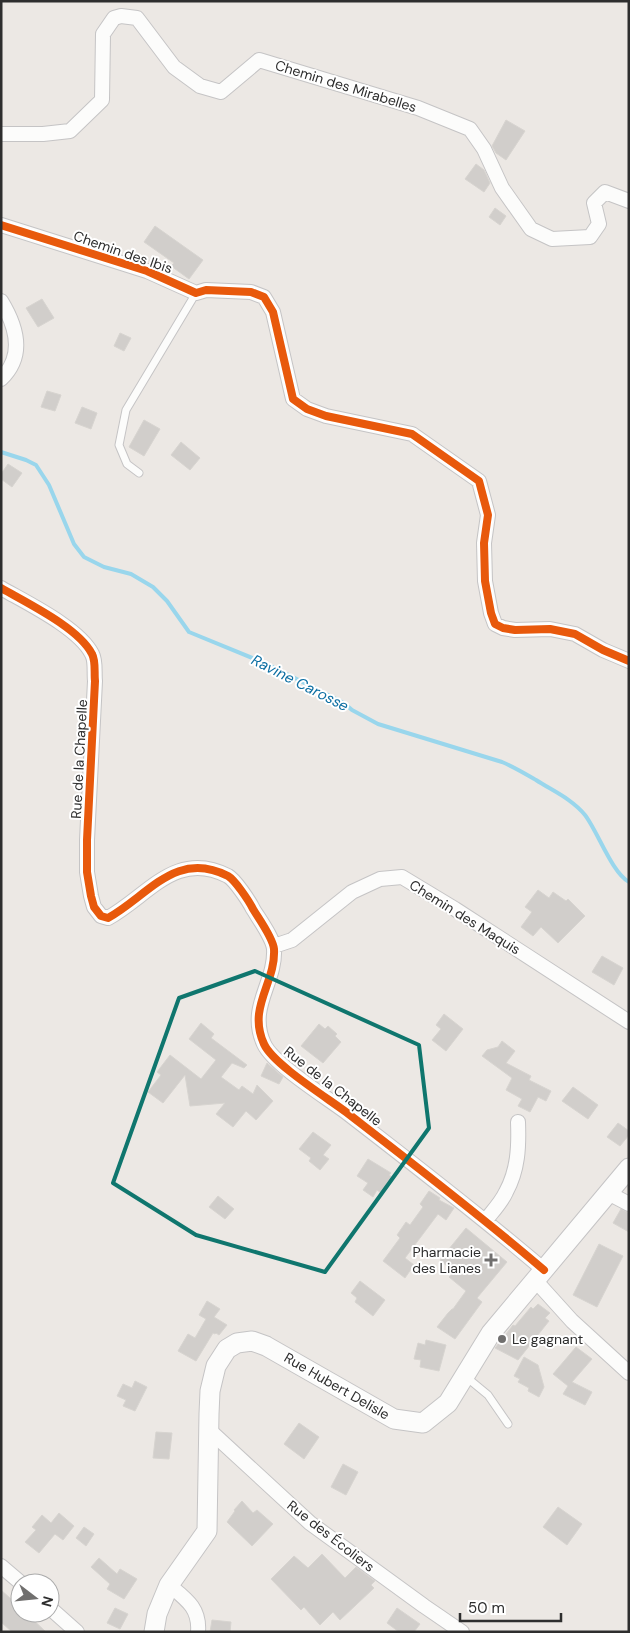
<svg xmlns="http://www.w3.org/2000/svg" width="630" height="1633" font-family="'DM Sans',sans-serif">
<rect width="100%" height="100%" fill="#ece8e4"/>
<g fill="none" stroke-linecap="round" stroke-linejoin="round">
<path stroke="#99d6ec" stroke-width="4" d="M1,452L26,460L36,465L49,485L74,544L84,557L104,567L131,574L153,587L167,601L189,632L267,664L344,703L352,710L378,724L502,762C514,767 524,773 536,780C553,791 572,799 585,815C598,832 612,873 629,882"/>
</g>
<path fill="#d1cecb" stroke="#d7d4d0" d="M506,120L525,131L506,160L496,153L492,146Z
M476,164L484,170L490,183L484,192L465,179Z
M495,208L506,216L500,225L489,217Z
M155,226L203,260L189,279L171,266L174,263L144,242Z
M42,299L54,318L38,327L26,308Z
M120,333L131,338L124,351L114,346Z
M47,391L61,395L55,411L41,407Z
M82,407L97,413L91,429L75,423Z
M144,420L160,429L144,456L129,447Z
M181,442L200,458L190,470L171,455Z
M8,464L22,473L12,487L1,479V474Z
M538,890L549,898L553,892L566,901L568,899L585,916L558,943L541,927L533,936L521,927L532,912L525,907Z
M602,956L623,968L614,985L592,972Z
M444,1014L463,1029L446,1051L432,1040L441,1029L436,1025Z
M201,1023L214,1034L211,1038L247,1065L244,1068L232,1063L221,1077L239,1090L242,1086L253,1094L257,1085L273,1101L256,1120L246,1111L233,1127L216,1114L225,1103L190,1106L185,1075L163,1103L148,1092L161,1075L157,1072L170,1055L201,1079L216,1060L189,1039Z
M319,1024L325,1029L328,1026L337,1034L335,1036L341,1042L323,1063L301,1046Z
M502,1041L515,1051L506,1063L531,1076L529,1080L551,1091L546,1101L538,1097L530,1112L518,1106L522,1099L506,1090L512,1078L482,1056L487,1050L498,1047Z
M267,1063L283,1077L279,1084L261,1076Z
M573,1087L598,1105L588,1119L562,1101Z
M618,1123L629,1131V1135L620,1146L607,1137Z
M313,1132L331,1145L323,1155L329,1159L320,1170L309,1161L311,1158L299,1149Z
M368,1159L391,1173L389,1175L392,1177L381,1193L377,1190L373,1197L363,1190L368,1183L357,1176Z
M429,1191L440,1198L439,1200L454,1208L446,1220L438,1214L405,1258L414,1265L405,1278L383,1261L400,1238L397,1235L406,1222L410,1225L423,1207L420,1204Z
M218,1196L234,1209L225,1219L209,1207Z
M621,1209L629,1213V1232L613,1223Z
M466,1228L507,1262L477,1298L482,1302L455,1339L437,1327L448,1313L452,1309H453L466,1291L449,1277L454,1272L440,1260Z
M599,1244L623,1256L597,1307L573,1295Z
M360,1281L385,1300L373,1316L355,1302L357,1298L351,1293Z
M207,1301L220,1309L214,1317L227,1325L219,1335L216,1333L215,1334L213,1333L196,1361L178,1351L188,1334L195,1338L206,1319L199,1315Z
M538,1304L550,1313L545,1318L549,1321L518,1360L495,1348L513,1325L515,1326L531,1307L533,1309Z
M426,1340L446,1345L439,1371L420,1367L421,1360L414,1359L418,1343L425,1345Z
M576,1347L592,1359L572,1382L592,1392L585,1405L563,1394L568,1386L553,1374Z
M524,1357L538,1365L544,1387L539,1397L528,1391L529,1388L518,1382L520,1379L514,1376Z
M135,1381L147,1387L135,1411L123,1406L126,1400L117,1396L123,1384L132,1388Z
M299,1423L319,1437L304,1459L284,1444Z
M156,1432L172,1433L169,1459L153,1458Z
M343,1464L358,1472L346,1495L331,1487Z
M242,1501L253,1513L257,1510L273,1524L252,1546L227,1522L235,1511L234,1510Z
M558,1507L582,1524L567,1545L543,1527Z
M59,1513L74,1526L63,1540L55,1534L39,1553L25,1542L36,1530L32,1527L42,1515L51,1523Z
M84,1527L94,1534L86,1546L76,1538Z
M322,1554L345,1578L356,1567L375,1581L371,1585L374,1588L340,1620L333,1612L320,1625L304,1607L301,1610L271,1579L294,1556L308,1568Z
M99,1558L117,1574L120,1569L137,1579L124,1599L107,1589L110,1584L91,1567Z
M1,1590L20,1607V1613H26L46,1632H12L1,1622Z
M115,1608L128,1614L120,1629L107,1623Z
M397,1608L420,1624L414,1632H399L387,1623Z
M212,1620L231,1622L230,1632H210Z"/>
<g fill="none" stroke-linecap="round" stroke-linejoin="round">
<defs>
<path id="lane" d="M139,473L127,464L119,445L126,410L196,293
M465,1376L488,1395L508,1424"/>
<path id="street" d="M1,134H43L70,131L102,100L103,34L114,18L121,16L137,18L174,67L200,86L221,92L259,60L418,108L470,129L484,149L502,188L531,229L552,239L590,237L599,224L594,203L605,192L629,201
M1,225L147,271L196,293L206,290L251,292L264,297L273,312L293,399L307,409L326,416L412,434L479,481L488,515L484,543L485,581L491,613L495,624L503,628L515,630L550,629L575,634L603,650L629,661
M1,301C17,327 25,356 1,379
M1,588C27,603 79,628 92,654C96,661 94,673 95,681L87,840V872L91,896L94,907L101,916L108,918C148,896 176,849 228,876C235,880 249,901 253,909C259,919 273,938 274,949C276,983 247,1007 264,1044C273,1064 326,1097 346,1112C412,1163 480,1215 544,1270
M274,946L292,940L352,892L380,879L402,877L455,909L629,1022
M608,1193L629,1204
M485,1221C492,1212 501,1203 506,1192C518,1170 519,1147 518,1122
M535,1280L572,1321L629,1373
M208,1429L310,1523L424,1606L462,1632
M1,1566L21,1583
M169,1585C186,1599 200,1608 198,1632
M50,1608L77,1632"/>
<path id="secondary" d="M154,1632L157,1614L169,1585L207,1531L209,1414L210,1391L216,1366L227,1349L237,1343L252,1341L266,1346L394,1419L423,1423L448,1403L491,1333L629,1168"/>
</defs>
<use href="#lane" stroke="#c5c4c5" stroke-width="9"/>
<use href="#street" stroke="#c5c4c5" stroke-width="16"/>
<use href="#secondary" stroke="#c5c4c5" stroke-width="21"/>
<use href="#lane" stroke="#fcfcfb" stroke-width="7"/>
<use href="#street" stroke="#fcfcfb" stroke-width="14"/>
<use href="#secondary" stroke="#fcfcfb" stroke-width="19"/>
<defs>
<path id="cycleway" d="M1,225L147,271L196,293L206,290L251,292L264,297L273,312L293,399L307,409L326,416L412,434L479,481L488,515L484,543L485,581L491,613L495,624L503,628L515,630L550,629L575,634L603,650L629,661
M1,588C27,603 79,628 92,654C96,661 94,673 95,681L87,840V872L91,896L94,907L101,916L108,918C148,896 176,849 228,876C235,880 249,901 253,909C259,919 273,938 274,949C276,983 247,1007 264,1044C273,1064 326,1097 346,1112C412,1163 480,1215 544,1270"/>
</defs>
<use href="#cycleway" stroke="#fff" stroke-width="11"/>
<use href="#cycleway" stroke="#e8590c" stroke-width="8"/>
</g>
<path fill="none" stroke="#0f766e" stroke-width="4" stroke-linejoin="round" d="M255,971L419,1045L429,1128L325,1272L196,1235L113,1183L179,998Z"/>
<g fill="#706f6e" stroke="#fff" stroke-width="2">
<path d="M488.5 1252.5h5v5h5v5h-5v5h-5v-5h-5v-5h5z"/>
<circle cx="502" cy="1339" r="5"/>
</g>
<g text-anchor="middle" stroke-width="4" stroke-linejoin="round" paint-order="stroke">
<g font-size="14" fill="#2e2e2e" stroke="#fff">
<text transform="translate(346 86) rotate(17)" y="5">Chemin des Mirabelles</text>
<text transform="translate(123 252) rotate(19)" y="5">Chemin des Ibis</text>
<text transform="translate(79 759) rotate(-87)" y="5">Rue de la Chapelle</text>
<text transform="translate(465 917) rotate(32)" y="5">Chemin des Maquis</text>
<text transform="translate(333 1086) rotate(38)" y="5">Rue de la Chapelle</text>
<text transform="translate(337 1386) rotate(30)" y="5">Rue Hubert Delisle</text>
<text transform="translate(331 1536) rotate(38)" y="5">Rue des Écoliers</text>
</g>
<g font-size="14" fill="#2e2e2e" stroke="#fff" text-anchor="end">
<text x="481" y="1257">Pharmacie<tspan x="481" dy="16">des Lianes</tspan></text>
<text x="512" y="1344" text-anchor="start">Le gagnant</text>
</g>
<g font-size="15" font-style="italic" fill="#0d6fa3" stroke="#fff">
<text transform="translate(300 683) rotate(27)" y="5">Ravine Carosse</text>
</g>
</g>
<rect width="630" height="1633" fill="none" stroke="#2e2e2e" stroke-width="5"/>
<g transform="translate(35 1598) rotate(106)"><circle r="24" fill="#ffffff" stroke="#ababab"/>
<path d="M0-4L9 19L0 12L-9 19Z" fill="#706f6e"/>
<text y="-8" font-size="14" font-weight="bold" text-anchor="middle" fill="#2e2e2e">N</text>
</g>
<path d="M460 1613v8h101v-8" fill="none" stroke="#2e2e2e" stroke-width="2.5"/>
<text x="468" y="1613" font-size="15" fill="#2e2e2e" stroke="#ffffff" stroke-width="4" paint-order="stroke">50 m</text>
</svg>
